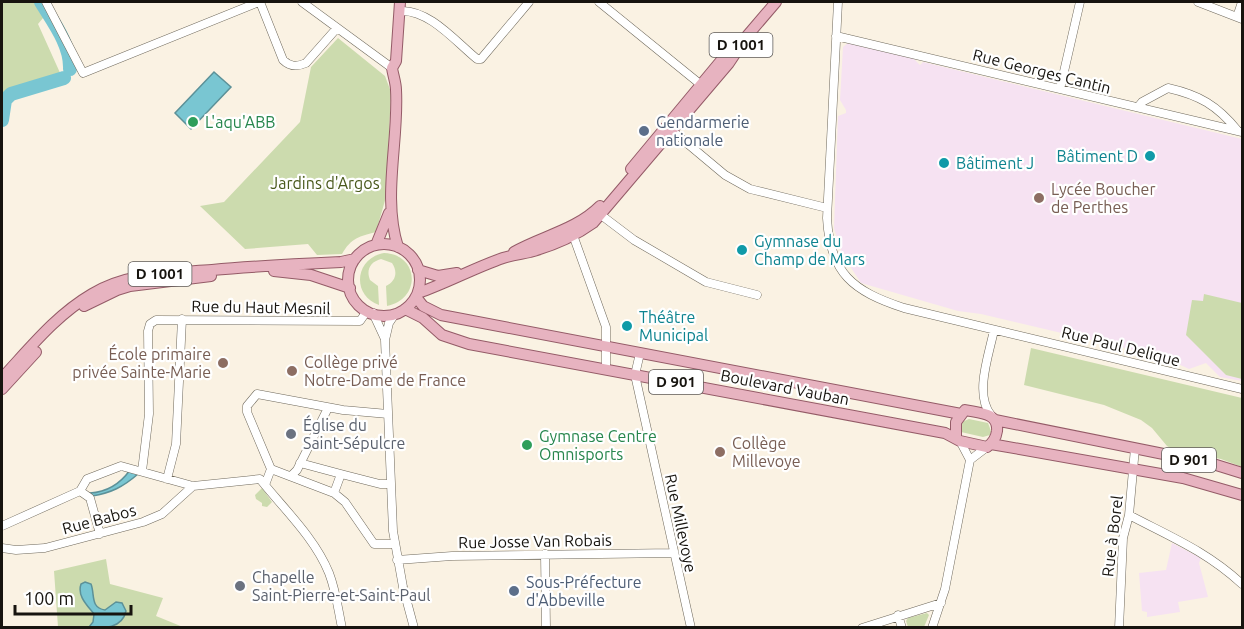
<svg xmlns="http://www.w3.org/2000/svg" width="1244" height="629" font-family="Ubuntu,sans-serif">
<rect width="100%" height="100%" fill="#faf2e3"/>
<path fill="#f6e2f2" d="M848,43L913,58L920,65L923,62L1242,139V381L1220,377L1206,363L1189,369L1163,357L981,314L958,311L861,283L842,254L834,228L838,116L846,113V110L840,100L843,47Z
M1172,543L1201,558L1199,563L1208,597L1178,602L1180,612L1147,617V612L1142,611L1139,573L1166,570Z"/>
<path fill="#ccdbae" d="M2,2H43L48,12L38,24L61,75L2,96Z
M338,38L385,76L391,92L386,197L376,232C360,236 351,238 342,254L317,255L308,244L245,249L200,206L224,202L300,122L311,67Z
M384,253C419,254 422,299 387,306L386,286C396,281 398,272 392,263L381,259C370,262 366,270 370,280L378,286L379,305C351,295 355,258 384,253Z
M1204,294L1242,303V379L1226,375L1186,335L1192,300L1203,301Z
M1031,348L1242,398V467L1221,459L1174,450L1167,446L1152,428L1141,420L1104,405L1024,385Z
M969,419L988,423L991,431L990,435L983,437L961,432L960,425L962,422Z
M262,488L272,502L267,507L262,506V503L256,499L255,495Z
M106,559L110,584L163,598L156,616L183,627H58L54,571Z
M927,613L929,615L924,627H908L906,621L908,618Z"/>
<path fill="#79c6d2" stroke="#5c9198" stroke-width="1.5" d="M214,72L231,87L191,129L175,113Z
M130,470L138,474C123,487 111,493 92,496L90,493C108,492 120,484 130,470Z
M85,582L91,584C95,594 90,608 105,610L116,602L122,603L126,611C122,629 104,628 89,627L93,622L94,614C87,605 77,596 81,584Z"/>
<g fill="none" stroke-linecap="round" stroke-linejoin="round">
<path stroke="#79c6d2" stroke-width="14" d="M41,2C53,22 71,45 70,69
M2,120L5,100L11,94L64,78"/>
<defs>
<path id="minor" d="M46,2L83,73L259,2
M260,2L283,60C290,67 297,67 306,63L337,28
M302,2L392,68
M599,2L705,88
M838,2L827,218C830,274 853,291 904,308L1242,389
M1198,2L1242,19
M400,11C429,9 456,42 477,59H481L529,2
M1237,17L1242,2
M836,36L1242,132
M1060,89L1080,2
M1138,107L1142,102L1168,88C1199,95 1217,105 1238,131
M670,129L725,175L750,189L827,208
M601,215L634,240L706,282L757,295
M573,235L606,327V369
M373,313L385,339
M395,314L389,323L385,340L393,531L403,587L414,628
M640,353L635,375L691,628
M991,415C974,394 989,355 994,330
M970,460L987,447
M271,469L334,493L341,474L300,463
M142,471L149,414L148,331L150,324L156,320L360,321L367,311
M341,474L380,484H391
M291,476L297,470L328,408
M167,479L176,444L182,319
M265,485L271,469L247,412V406L257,394L343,410L388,414
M80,491L87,479L121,466L193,486L260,479C283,508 315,538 329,573C336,591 338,609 342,628
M80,491L90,498L100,534
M334,493L345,502L374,544H395
M1129,515C1171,537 1206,551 1242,584
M2,526L80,491
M2,548L16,550L45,548L143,522L162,514L193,486
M545,554L546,628
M397,560L452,556L674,553
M898,615L902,628
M862,628L941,603
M932,628L945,589L970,460L960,441
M1119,628L1123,538L1129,515L1135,448"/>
<path id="major" d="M631,169L734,45
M348 280a36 36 0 1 1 72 0a36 36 0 1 1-72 0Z
M376,245L389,213
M398,247C382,197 399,141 396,90C396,83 393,75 392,68L396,61L400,2
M514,252C542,236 576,230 600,206
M418,270L438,276L457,273
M274,271L311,275L350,288
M418,293C447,283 474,268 503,258C512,255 521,254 530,252C552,246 575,236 593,223L729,63L747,36L776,2
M416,297L423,306L441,315L961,414
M84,306L117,290L130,286L211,276
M405,309L423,318L442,335L469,344L945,433L960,441L987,447C993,443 996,438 997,431C999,412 978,413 965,410L956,422V437
M2,378C30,348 56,315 92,294C128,272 172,273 212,270C255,266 298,264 341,262L355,259
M2,389L36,352
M995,420L1213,464L1242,473
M991,444L1183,478L1242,495"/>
</defs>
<use href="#minor" stroke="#6f695c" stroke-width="9"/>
<use href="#major" stroke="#945b67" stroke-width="12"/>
<use href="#minor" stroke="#fff" stroke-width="8"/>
<use href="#major" stroke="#e7b3c0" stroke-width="10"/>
</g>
<g fill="#2e9e5b" stroke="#fff" stroke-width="2">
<circle cx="193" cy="122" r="6"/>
<circle cx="527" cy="445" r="6"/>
</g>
<g fill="#5c6f8a" stroke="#fff" stroke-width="2">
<circle cx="644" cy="131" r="6"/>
<circle cx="514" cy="591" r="6"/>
</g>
<g fill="#0f9aa8" stroke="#fff" stroke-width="2">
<circle cx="1150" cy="156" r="6"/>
<circle cx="944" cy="163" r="6"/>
<circle cx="742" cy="250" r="6"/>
<circle cx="627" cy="326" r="6"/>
</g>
<g fill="#8d6e63" stroke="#fff" stroke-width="2">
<circle cx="1039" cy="198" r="6"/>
<circle cx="223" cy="363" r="6"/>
<circle cx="292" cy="371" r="6"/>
<circle cx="720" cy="452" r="6"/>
</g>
<g fill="#6b7280" stroke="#fff" stroke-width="2">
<circle cx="291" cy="434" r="6"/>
<circle cx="240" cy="586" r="6"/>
</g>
<g text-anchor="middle" stroke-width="4.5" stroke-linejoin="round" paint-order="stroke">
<g fill="#fff" stroke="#5d5a57" stroke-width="1.5">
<rect x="709.5" y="33" width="63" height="24" rx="4.5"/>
<rect x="128.5" y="262" width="63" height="24" rx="4.5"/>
<rect x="649" y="370" width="54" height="24" rx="4.5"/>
<rect x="1162" y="448" width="54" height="24" rx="4.5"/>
</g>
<g font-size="15" font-weight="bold" fill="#17140f">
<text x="741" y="50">D 1001</text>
<text x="160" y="279">D 1001</text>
<text x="676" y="387">D 901</text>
<text x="1189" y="465">D 901</text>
</g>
<g font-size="16" fill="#17140f" stroke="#fff">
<text transform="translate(1042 71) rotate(14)" y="6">Rue Georges Cantin</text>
<text transform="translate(261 307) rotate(1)" y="6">Rue du Haut Mesnil</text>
<text transform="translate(1121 346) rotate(14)" y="6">Rue Paul Delique</text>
<text transform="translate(785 387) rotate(11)" y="6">Boulevard Vauban</text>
<text transform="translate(99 519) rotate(-15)" y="6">Rue Babos</text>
<text transform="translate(681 523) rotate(78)" y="6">Rue Millevoye</text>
<text transform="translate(1112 536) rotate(-83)" y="6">Rue à Borel</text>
<text transform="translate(535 541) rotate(-1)" y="6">Rue Josse Van Robais</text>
</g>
<g font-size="16" fill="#27864d" stroke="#fff" text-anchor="start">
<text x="205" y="128">L'aqu'ABB</text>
<text x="539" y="442">Gymnase Centre<tspan x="539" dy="18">Omnisports</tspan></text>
</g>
<g font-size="16" fill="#4e5e75" stroke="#fff" text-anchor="start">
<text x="656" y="128">Gendarmerie<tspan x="656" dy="18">nationale</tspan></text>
<text x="526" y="588">Sous-Préfecture<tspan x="526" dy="18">d'Abbeville</tspan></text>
</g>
<g font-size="16" fill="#0d838f" stroke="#fff" text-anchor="start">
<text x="1138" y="162" text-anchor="end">Bâtiment D</text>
<text x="956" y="169">Bâtiment J</text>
<text x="754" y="247">Gymnase du<tspan x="754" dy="18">Champ de Mars</tspan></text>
<text x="639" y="323">Théâtre<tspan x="639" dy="18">Municipal</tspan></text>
</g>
<g font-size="16" fill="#49591c" stroke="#fff">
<text x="325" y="189">Jardins d'Argos</text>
</g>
<g font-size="16" fill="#785e54" stroke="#fff" text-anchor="start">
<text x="1051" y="195">Lycée Boucher<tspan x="1051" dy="18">de Perthes</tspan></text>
<text x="211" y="360" text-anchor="end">École primaire<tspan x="211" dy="18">privée Sainte-Marie</tspan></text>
<text x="304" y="368">Collège privé<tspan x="304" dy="18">Notre-Dame de France</tspan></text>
<text x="732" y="449">Collège<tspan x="732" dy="18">Millevoye</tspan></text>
</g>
<g font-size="16" fill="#5b616d" stroke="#fff" text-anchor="start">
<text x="303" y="431">Église du<tspan x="303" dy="18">Saint-Sépulcre</tspan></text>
<text x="252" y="583">Chapelle<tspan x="252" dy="18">Saint-Pierre-et-Saint-Paul</tspan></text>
</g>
</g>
<rect width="1244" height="629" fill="none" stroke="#17140f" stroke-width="6"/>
<path d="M15 605v9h116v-9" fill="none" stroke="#17140f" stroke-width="3"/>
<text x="24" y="605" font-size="18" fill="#17140f" stroke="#ffffff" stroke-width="4.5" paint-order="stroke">100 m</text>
</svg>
